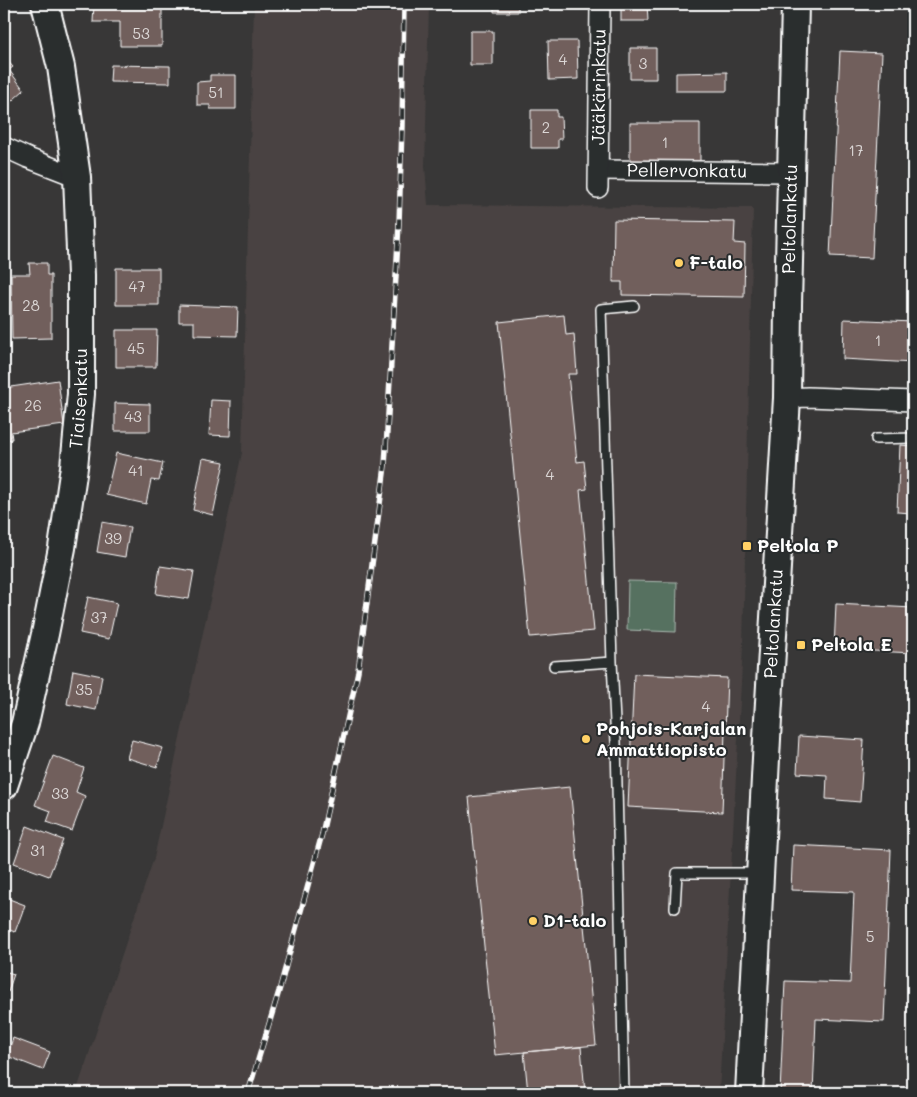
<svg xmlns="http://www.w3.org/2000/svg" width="917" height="1097" font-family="Mali,sans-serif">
<rect width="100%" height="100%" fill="#383737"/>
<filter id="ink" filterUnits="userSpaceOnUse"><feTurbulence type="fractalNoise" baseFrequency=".02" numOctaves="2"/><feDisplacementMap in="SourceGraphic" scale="10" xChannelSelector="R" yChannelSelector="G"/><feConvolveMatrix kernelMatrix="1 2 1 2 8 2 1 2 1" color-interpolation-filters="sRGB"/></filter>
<g filter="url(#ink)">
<path fill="#494342" d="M254,4H429L425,166L428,205L753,208L743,645L719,1093H76L154,858L242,453Z"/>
<path fill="#567160" stroke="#aab8b0" d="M628,581L677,582L676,632L627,630Z"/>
<path fill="#715e5c" stroke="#fff" d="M94,4H162V46H120V22H93Z
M494,4H518V12H494Z
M621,4H647L648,21H621Z
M470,31H493V65H470Z
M548,41H577L578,79L549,80Z
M630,48H656V79H630Z
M840,51L882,53L872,258L830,256Z
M4,57L13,67L9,70L24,90L4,108Z
M111,65L170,66V83L110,82Z
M727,72V91H676V73Z
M210,75H236V109H210V105H197V82L210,81Z
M531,110H557V117H561L562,139H558V148H531Z
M630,123H700V163L630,162Z
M614,220L735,222L734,243L745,244L744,297L622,295V282H613Z
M29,263H47V275H51V338L12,339L11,274H30Z
M116,268H159V305H116Z
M179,305L238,307L237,336L194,335V322H179Z
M564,315L566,335L574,334L577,374H568L577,462L584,461L587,489L580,490L594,631L530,637L499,322Z
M844,319L913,322V363L843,359Z
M116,330H157L156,367H116Z
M58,380L64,425L11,432L12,439L4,440V388Z
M211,400L231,401L230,436L209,435Z
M115,403L150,404V431H115Z
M900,445L913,446V513L897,512Z
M116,453L163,463L159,481L151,480L146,504L106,495Z
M203,458L224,462L213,515L193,510Z
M102,522L130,527L125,557L97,552Z
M160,566L194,571L189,599L156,594Z
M88,597L117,603L109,639L80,633Z
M836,604L913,608V653L834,649Z
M73,670L102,676L96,710L67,704Z
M634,674L727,678L722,812L628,807Z
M799,736L864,740L860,802L826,799L827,775L797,773Z
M132,740L163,748L157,767L127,758Z
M53,756L84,768L76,792L85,796L72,831L47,822L51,811L35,805Z
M570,787L596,1045L495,1055L469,797Z
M27,826L63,840L49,876L14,863Z
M793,845L891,850L884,1022L816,1019L813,1093H780L785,981L850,983L854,892L791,890Z
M4,897L25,905L15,932L4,928Z
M4,971L14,974L8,992L4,990Z
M13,1038L50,1052L43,1070L7,1056Z
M581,1047L585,1093H528L524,1052Z"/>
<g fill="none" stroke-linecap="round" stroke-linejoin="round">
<defs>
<path id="lane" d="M876,439L913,438
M554,666L612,662
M675,908L677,873H758
M624,1093L616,742L612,662L601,309L634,306"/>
<g id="street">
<path d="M4,147L28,158L77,177"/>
<path id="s1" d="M599,170L792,172"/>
<path id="s2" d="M598,188L600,4"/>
<path d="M787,398L808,397L913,401"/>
</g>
<g id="secondary">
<path id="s3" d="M4,786L25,723L45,634L62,548L74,467L81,394V275L77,177L61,67L45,4"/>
<path id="s4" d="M749,1093L768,719L787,398L788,305L795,4"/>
</g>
</defs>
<use href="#lane" stroke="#fff" stroke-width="12"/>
<use href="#street" stroke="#fff" stroke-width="22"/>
<use href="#secondary" stroke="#fff" stroke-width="30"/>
<use href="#lane" stroke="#2a2d2e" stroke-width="9"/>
<use href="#street" stroke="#2a2d2e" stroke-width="19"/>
<use href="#secondary" stroke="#2a2d2e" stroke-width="26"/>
<defs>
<path id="rail" d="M248,1093L279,991L322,834L358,671L385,466L399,224L402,126L404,4"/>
</defs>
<use href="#rail" stroke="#fff" stroke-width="5.5"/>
<use href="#rail" stroke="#2a2d2e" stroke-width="4" stroke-dasharray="11" stroke-linecap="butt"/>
</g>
</g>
<g fill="#ffd166" stroke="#2a2d2e" stroke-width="2">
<circle cx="679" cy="263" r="5"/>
<rect x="742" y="541" width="10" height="10" rx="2.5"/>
<rect x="796" y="640" width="10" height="10" rx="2.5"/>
<circle cx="586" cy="739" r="5"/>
<circle cx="533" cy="921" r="5"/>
</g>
<g text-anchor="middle" stroke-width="4" stroke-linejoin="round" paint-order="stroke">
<g font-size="15" fill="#dcd7d6">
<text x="141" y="39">53</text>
<text x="563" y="65">4</text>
<text x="643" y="69">3</text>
<text x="216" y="98">51</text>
<text x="546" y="133">2</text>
<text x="665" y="148">1</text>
<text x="856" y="156">17</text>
<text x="137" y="292">47</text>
<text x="31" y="311">28</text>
<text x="878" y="346">1</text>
<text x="136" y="354">45</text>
<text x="33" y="411">26</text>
<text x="133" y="422">43</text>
<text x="136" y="476">41</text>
<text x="550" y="480">4</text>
<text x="113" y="544">39</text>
<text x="99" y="623">37</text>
<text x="84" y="695">35</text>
<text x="706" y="712">4</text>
<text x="60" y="799">33</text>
<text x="38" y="856">31</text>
<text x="870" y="942">5</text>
</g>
<g font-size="18" fill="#fff" stroke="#2a2d2e">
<text dy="6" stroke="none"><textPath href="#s2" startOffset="101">Jääkärinkatu</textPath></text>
<text dy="6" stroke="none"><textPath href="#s1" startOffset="88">Pellervonkatu</textPath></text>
<text dy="6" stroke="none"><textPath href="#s4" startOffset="875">Peltolankatu</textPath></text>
<text dy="6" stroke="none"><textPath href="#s3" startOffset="396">Tiaisenkatu</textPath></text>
<text dy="6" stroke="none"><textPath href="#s4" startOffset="470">Peltolankatu</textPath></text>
</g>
<g font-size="18" font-weight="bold" fill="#fff" stroke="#2a2d2e" text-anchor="start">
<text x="689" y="269">F-talo</text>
<text x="757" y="552">Peltola P</text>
<text x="811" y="651">Peltola E</text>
<text x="596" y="735">Pohjois-Karjalan<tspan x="596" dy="21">Ammattiopisto</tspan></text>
<text x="543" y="927">D1-talo</text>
</g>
</g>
<rect width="917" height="1097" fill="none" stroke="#2a2d2e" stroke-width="20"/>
<rect x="10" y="10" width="897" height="1077" fill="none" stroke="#fff" stroke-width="2" filter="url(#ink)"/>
</svg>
